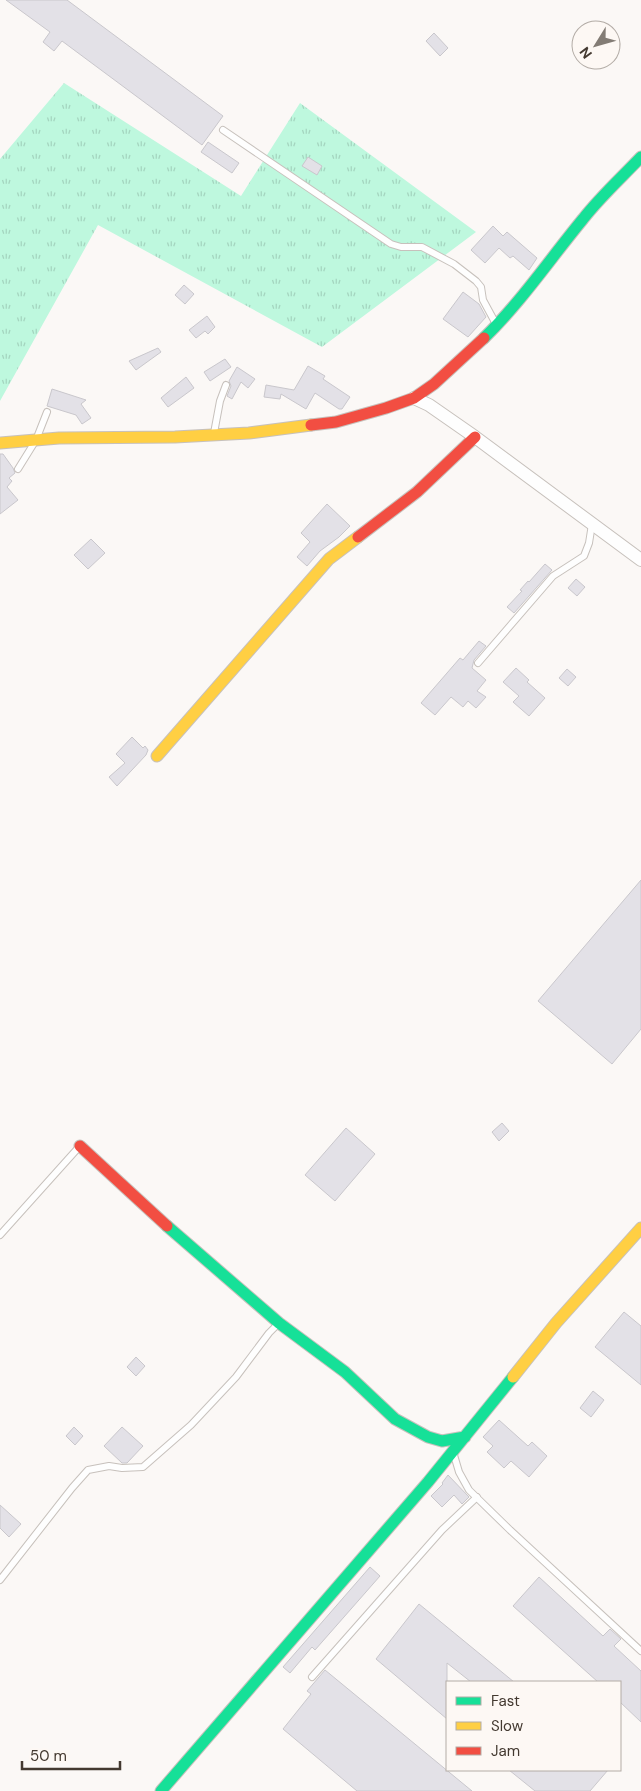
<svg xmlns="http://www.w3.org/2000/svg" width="641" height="1791" font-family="'DM Sans',sans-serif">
<defs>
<pattern id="grass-tufts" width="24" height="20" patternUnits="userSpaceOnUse" patternTransform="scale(1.25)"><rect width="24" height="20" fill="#bef8de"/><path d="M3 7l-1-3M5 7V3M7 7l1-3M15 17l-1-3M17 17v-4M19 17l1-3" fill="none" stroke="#a4d5bf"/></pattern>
</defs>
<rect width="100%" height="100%" fill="#fbf8f6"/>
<path fill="url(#grass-tufts)" d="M64,83L241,196L300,103L476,232L322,347L98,225L0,401V159Z"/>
<path fill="#e3e1e7" stroke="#c9c7cc" d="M6,0H67L223,116L202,145L62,41L54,51L43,42L50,32Z
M434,33L448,48L440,56L426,41Z
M208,142L239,163L232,173L201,152Z
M308,157L322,166L317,175L302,166Z
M493,226L503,236L507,232L537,258L529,270L513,256L510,258L499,248L485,263L471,250Z
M184,285L194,294L185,304L175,295Z
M463,292L479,304L486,317L468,337L443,319Z
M207,316L215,327L208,334L205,331L196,338L189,330Z
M158,348L161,352L136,370L129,361Z
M225,359L231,367L210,381L204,372Z
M308,366L325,376L323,379L350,397L342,409H339L315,393L306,409L281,394L280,399L264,397L266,385L294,390Z
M237,367L255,379L248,388L241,382L232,399L227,396L231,386L229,381Z
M186,377L194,388L168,407L161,398Z
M52,389L86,400L81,404L91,418L82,424L76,415L47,406Z
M0,454H3L13,468L15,473L9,478L12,481L7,487L18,500L0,514Z
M327,504L350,526L339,537L320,551L307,566L297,557L310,542L301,533Z
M91,539L105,553L88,569L74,555Z
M545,564L552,570L514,613L507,607L522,591L520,590L528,581L529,582Z
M576,579L585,587L577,596L568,588Z
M479,641L486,646L474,660L472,668L486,680L477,691L486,697L476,708L468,701L463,707L451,697L435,715L421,703L460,658L463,660Z
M516,668L529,680L527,682L545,698L529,716L513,702L519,696L503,682Z
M567,669L576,677L568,686L559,678Z
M132,737L143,748L145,746L148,750L146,755L117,786L109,777L125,763L116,754Z
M641,880V1029L612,1064L538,1001Z
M502,1123L509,1131L499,1141L492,1132Z
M346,1128L375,1154L335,1201L305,1175Z
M624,1312L641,1326V1385L595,1347Z
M136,1357L145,1366L136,1376L127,1367Z
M593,1391L604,1400L591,1417L580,1408Z
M499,1420L528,1446L532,1442L547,1456L529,1477L511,1461L504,1468L487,1452L493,1446L483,1437Z
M74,1427L83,1436L75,1445L66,1436Z
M122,1427L143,1446L127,1463H122L104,1446Z
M448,1475L469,1497L462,1504L454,1495L442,1507L431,1496L443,1484L442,1483Z
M0,1505L21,1524L9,1537L0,1528Z
M370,1567L380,1576L315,1650L312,1647L290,1673L283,1667Z
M539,1577L603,1636L610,1629L621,1639L614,1646L641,1671V1722L620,1702V1682H598L513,1606Z
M419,1604L514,1682H471L447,1663V1719L376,1659Z
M325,1670L472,1791H357L283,1729L311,1694L307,1691Z
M509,1770H608L590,1791H535Z"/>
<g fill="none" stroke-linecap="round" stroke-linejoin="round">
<defs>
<path id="lane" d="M223,130L391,244L401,247H422L454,264L476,281L481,287L483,300L496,324
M214,433L220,401L226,385
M18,469L36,440L47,412
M478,663L553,576L584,556L589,543L592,524
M0,1235L79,1147
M454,1455L459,1472L469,1490L510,1530L641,1651
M0,1580L72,1488L88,1470L109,1466L122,1468L143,1467L191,1425L236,1377L269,1333L278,1324
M312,1677L442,1530L477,1497"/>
<path id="street" d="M414,398L429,405L475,437L641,560"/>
<path id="fast" d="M484,338C521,302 550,259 583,219C600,197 622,177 641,157
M167,1226L279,1323L345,1372L395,1419L428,1437L442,1441L465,1437
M161,1791L428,1482L513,1377"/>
<path id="slow" d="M0,443L59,438L175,437L249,433L311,425
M157,756L329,559L358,537
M513,1377L556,1323L641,1228"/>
<path id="jam" d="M311,425L336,422L386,408L414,398L434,384L484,338
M358,537L417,492L475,437
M80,1146L167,1226"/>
</defs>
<use href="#lane" stroke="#c7c1bc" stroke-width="8"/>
<use href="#street" stroke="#c7c1bc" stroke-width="14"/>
<use href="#fast" stroke="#c7c1bc" stroke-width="13"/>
<use href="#slow" stroke="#c7c1bc" stroke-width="13"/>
<use href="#jam" stroke="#c7c1bc" stroke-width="13"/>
<use href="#lane" stroke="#fefefe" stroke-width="6"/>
<use href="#street" stroke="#fefefe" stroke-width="12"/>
<use href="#fast" stroke="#16e098" stroke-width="11"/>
<use href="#slow" stroke="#ffcf43" stroke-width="11"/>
<use href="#jam" stroke="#f24e42" stroke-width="11"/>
</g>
<rect x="446" y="1681" width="175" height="90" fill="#fdf8f4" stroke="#b3aca6"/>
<rect x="456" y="1697" width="25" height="8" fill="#16e098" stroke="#b3aca6"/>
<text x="491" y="1706" font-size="15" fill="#433930">Fast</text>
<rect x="456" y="1722" width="25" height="8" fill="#ffcf43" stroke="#b3aca6"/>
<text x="491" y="1731" font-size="15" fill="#433930">Slow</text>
<rect x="456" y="1747" width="25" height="8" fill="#f24e42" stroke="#b3aca6"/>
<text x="491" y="1756" font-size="15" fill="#433930">Jam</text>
<g transform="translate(596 45) rotate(233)"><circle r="24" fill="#fdf8f4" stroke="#b3aca6"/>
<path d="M0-4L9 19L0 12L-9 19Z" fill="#837c75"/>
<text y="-8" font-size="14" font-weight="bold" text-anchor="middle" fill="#433930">N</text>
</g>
<path d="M22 1761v8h98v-8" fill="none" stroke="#433930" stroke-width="2.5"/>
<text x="30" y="1761" font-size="15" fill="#433930" stroke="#fdf8f4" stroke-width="4" paint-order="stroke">50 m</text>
</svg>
